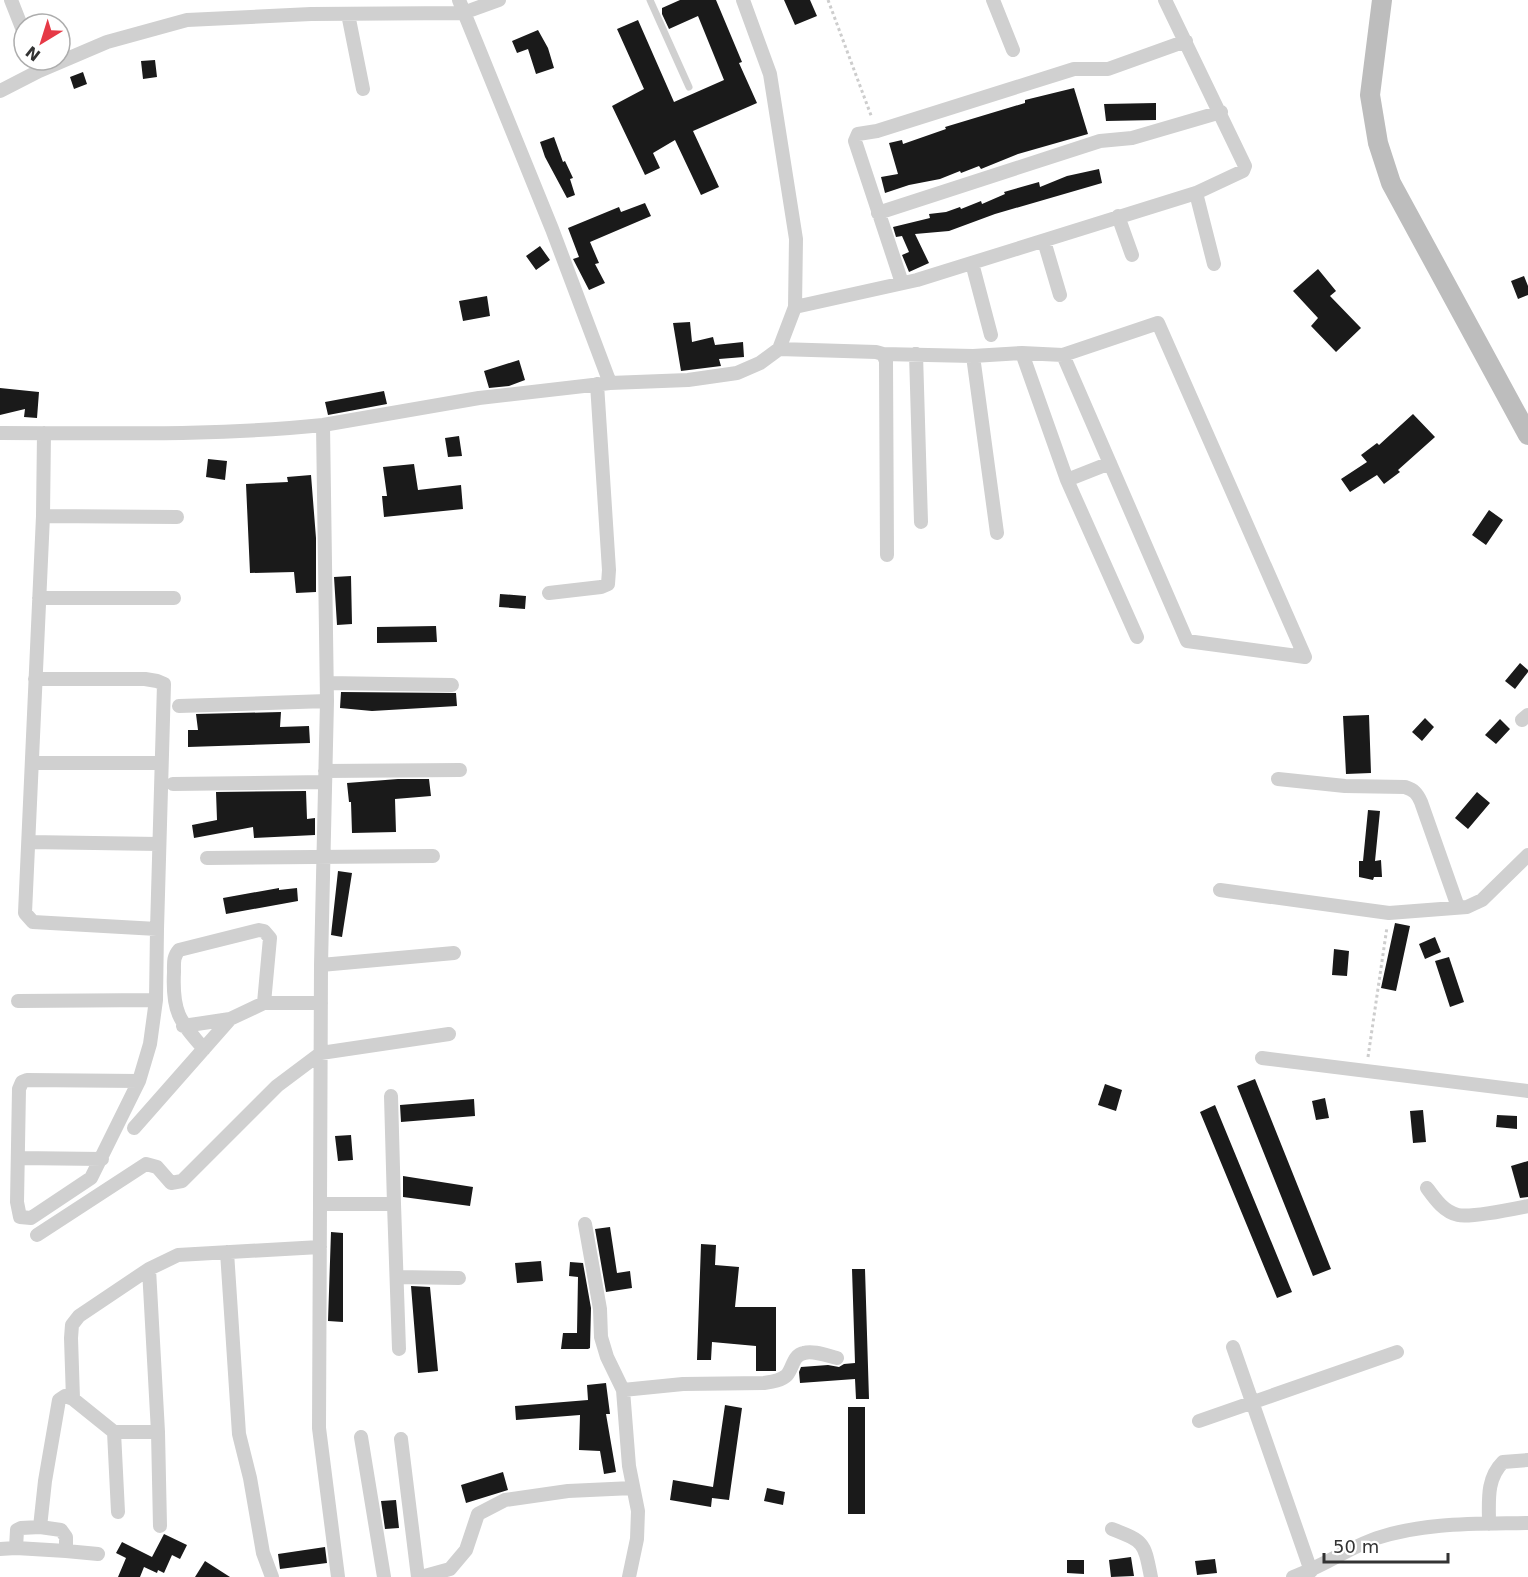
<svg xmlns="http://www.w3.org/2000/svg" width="1528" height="1577" font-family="'DejaVu Sans',sans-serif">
<rect width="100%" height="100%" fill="#fff"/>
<path fill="#1a1a1a" d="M680,0H716L742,62L739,63L757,103L693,131L719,187L701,195L675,140L653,153L660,168L645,175L612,106L644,89L617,29L638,20L674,102L724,80L698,16L669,29L662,14V8Z
M784,0H810L817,16L795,25Z
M538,30L548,48L554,68L536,74L528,49L517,53L512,41Z
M155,60L157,77L143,79L141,61Z
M83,72L87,84L74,89L70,77Z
M1074,88L1088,134L1018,154L981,169L979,166L961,173L960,171L940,179L909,185L885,193L881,177L898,174L889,143L902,140L903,144L946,129L945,127L1025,103V100Z
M1156,103V120L1106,121L1104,104Z
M554,137L563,162L565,161L573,178L570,179L575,195L567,198L545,157L540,142Z
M1099,169L1102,183L995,214L949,231L915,234L929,263L909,272L902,255L909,252L902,236L896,237L893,227L930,218L929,214L946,212L960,207L961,209L981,201L982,204L1005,194L1004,192L1039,182L1040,187L1067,176Z
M645,203L651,216L590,242L599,263L595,264L605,283L589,290L573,259L579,257L568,228L619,207L621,212Z
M540,246L550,260L536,270L526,256Z
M1318,269L1336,291L1330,296L1361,328L1336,352L1311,326L1318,318L1293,291Z
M1524,276L1528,286V295L1518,299L1511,281Z
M487,296L490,316L463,321L459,301Z
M690,322L692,342L713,337L715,345L743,342L744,357L719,359L721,366L681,371L673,323Z
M519,360L525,380L509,386L489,388L484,371Z
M0,388L39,392L37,418L24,417L25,409L0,415Z
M384,391L387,404L328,415L325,402Z
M1413,414L1435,437L1398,470L1400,472L1384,484L1377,475L1350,492L1341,479L1367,462L1361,455L1377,443L1379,445Z
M459,436L462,456L448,457L445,438Z
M208,459L227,461L225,480L206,477Z
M414,464L418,490L461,485L463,509L384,517L382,496H387L383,467Z
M311,475L316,538V592L296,593L294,572L250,573L246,484L288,482L287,477Z
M1489,510L1503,520L1486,545L1472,535Z
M351,576L352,624L337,625L334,577Z
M500,594L526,596L525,609L499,607Z
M436,626L437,642L377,643V627Z
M1520,663L1528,670V672L1515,689L1505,681Z
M341,692L456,693L457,706L372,711L340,708Z
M281,712L280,727L309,726L310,743L188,747V730H198L196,714Z
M1369,715L1371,773L1346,774L1343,716Z
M1425,718L1434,727L1422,741L1412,732Z
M1500,719L1510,729L1496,744L1485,735Z
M398,779H429L431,796L395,799L396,832L352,833L351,802H349L347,783Z
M306,791L307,819L315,818V835L254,838L253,827L194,838L192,825L217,820L216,792Z
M1477,792L1490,803L1468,829L1455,818Z
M1368,810L1380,811L1375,861L1381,860L1382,877H1374L1373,880L1359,877V861H1363Z
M338,871L352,873L342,937L331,935Z
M279,888V890L297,888L298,901L226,914L223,898Z
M1395,923L1410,926L1396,991L1381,988Z
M1435,937L1441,952L1425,959L1419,944Z
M1334,949L1349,951L1347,976L1332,975Z
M1449,957L1464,1002L1450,1007L1435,961Z
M1255,1079L1331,1269L1313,1276L1237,1086Z
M1105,1084L1122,1090L1116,1111L1098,1105Z
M1325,1098L1329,1118L1316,1120L1312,1101Z
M474,1099L475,1116L401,1122L400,1105Z
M1215,1105L1292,1292L1277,1298L1200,1112Z
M1423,1110L1426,1142L1413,1143L1410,1111Z
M1497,1115L1517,1116V1129L1496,1127Z
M351,1135L353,1160L338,1161L335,1136Z
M1528,1161V1197L1520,1198L1511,1166Z
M403,1176L473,1187L470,1206L403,1197Z
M610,1227L617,1273L630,1271L632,1288L606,1292L595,1229Z
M331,1232L343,1233V1322L328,1321Z
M701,1244L716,1245L715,1265L739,1267L735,1307H776V1371H756V1346L712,1342L711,1360H697Z
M541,1261L543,1281L517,1283L515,1263Z
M570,1262L583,1263L591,1308L590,1348L588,1349H561L563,1333H577L578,1277L569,1276Z
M852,1269H865L869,1399H856L855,1379L800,1383L799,1372L801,1367L828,1365L839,1367L844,1364L855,1363Z
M411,1286L430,1287L438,1371L418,1373Z
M606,1383L610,1414H606L616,1472L604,1474L600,1451L579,1450L580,1415L516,1420L515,1406L588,1400L587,1385Z
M725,1405L742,1408L729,1500L712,1498L711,1507L670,1500L673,1480L713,1487Z
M848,1407H865V1514H848Z
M503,1472L508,1490L466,1503L461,1485Z
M767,1488L785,1492L783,1505L764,1501Z
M396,1500L399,1528L385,1529L381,1501Z
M164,1534L187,1545L180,1559L172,1555L164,1573L158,1570L157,1573L144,1567L140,1577H118L126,1558L116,1553L122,1542L152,1557Z
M325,1547L327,1563L280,1569L278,1554Z
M1131,1557L1134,1576L1111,1577L1109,1560Z
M1215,1559L1217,1573L1197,1575L1195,1561Z
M1067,1560H1084V1574L1067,1573Z
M205,1561L230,1577H195Z"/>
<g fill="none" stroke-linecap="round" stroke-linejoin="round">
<path stroke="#cdcdcd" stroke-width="3" stroke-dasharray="3 3" stroke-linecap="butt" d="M828,0L872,118
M1368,1057L1387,927"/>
<path stroke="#d0d0d0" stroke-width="7" d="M650,0L689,87"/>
<path stroke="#d0d0d0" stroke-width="14" d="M11,0L24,33
M459,0L552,229L610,383
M993,0L1013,50
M348,14L363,89
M0,91L39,71L107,42L187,20L311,14L463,13L499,0
M1196,193L1214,264
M878,213L1100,141L1132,138L1221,112
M1118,216L1132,255
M1044,241L1060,295
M972,263L991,335
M902,283L855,141L858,134L877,131L1074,69H1108L1186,41
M795,307L917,280L1196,193L1243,171L1245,166L1165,0
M779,349L876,352L883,354L886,361L887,555
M1022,353L1067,480L1137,637
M883,354L973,356L1022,353L1063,355L1158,323L1305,657L1187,641L1063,355
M916,354L921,522
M973,356L997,533
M323,425L327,701L321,965L320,1204H394L399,1349
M0,433C108,433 216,436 323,425L479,398L610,383L688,380L737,373L760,363L779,349L795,307L796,239L770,74L743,0
M44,433L43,516L25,913L33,922L157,929L156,1000L150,1044L139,1081L91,1178L31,1218L20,1217L17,1202L19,1089L22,1082L27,1080L139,1081
M1067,480L1110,463
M43,516L177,517
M549,593L601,587L608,584L609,570L597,384
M39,598H174
M35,679H145L157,681L164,684L157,929
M327,683L452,685
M179,706L327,701
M1522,720L1528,715
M32,763H161
M325,771L460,770
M1278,779L1345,786L1405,787C1414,790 1417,793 1421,802L1458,907
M173,784L325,782
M29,842L159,844
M207,858L433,856
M1220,890L1389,913L1467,907L1482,900L1528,855
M321,965L454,953
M18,1001L156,1000
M183,1026L230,1019
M204,1049C179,1021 172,1011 174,972C174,963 173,957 179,950L259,930L264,931L270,938L264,1003
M1262,1058L1528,1091
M391,1096L394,1204
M134,1128L230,1019L264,1003H321
M18,1158L102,1159
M1427,1188C1435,1199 1444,1212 1458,1215C1471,1218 1513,1209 1528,1206
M320,1204L319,1428L338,1577
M585,1224L600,1309L601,1337L607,1357L623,1390L629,1466L638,1511L637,1539L629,1577
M37,1235L146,1164L157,1167L171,1183L182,1181L277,1086L321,1053L449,1034
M227,1252L239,1434L250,1478L263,1553L272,1577
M149,1269L158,1432
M397,1277L459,1278
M1233,1347L1311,1571
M623,1390L683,1384L764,1383C771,1382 781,1381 787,1375C793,1368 793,1355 804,1353C813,1350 828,1356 837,1358
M1199,1421L1397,1352
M114,1432L118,1512
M361,1437L384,1577
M401,1439L418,1577
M1489,1524C1489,1501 1486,1479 1503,1462L1528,1460
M160,1526L158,1432H114L73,1399L71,1338L72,1325L79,1316L149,1269L178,1255L320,1247
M40,1527L61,1530L66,1537V1551L98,1554
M1112,1529C1145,1542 1144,1542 1151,1577
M16,1548L66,1551
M0,1549L16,1548L17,1530L21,1528L40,1527L45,1481L59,1400L65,1396L73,1399
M421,1577L450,1569L466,1550L478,1514L505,1500L568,1491L633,1488
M1293,1577C1322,1567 1348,1548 1377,1538C1425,1522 1477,1524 1528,1523"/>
<path stroke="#bdbdbd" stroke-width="20" d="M1382,0L1370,95L1378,143L1391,183L1528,435"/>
</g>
<g transform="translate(42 42) rotate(218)"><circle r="28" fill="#ffffff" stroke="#adadad" stroke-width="1.5"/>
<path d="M0-4.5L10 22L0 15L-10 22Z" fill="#e63946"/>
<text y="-9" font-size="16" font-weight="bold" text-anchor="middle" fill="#333333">N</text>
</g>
<path d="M1324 1553v9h124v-9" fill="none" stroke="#333333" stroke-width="3"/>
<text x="1333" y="1553" font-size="18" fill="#333333" stroke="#ffffff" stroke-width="4.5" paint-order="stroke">50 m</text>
</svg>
